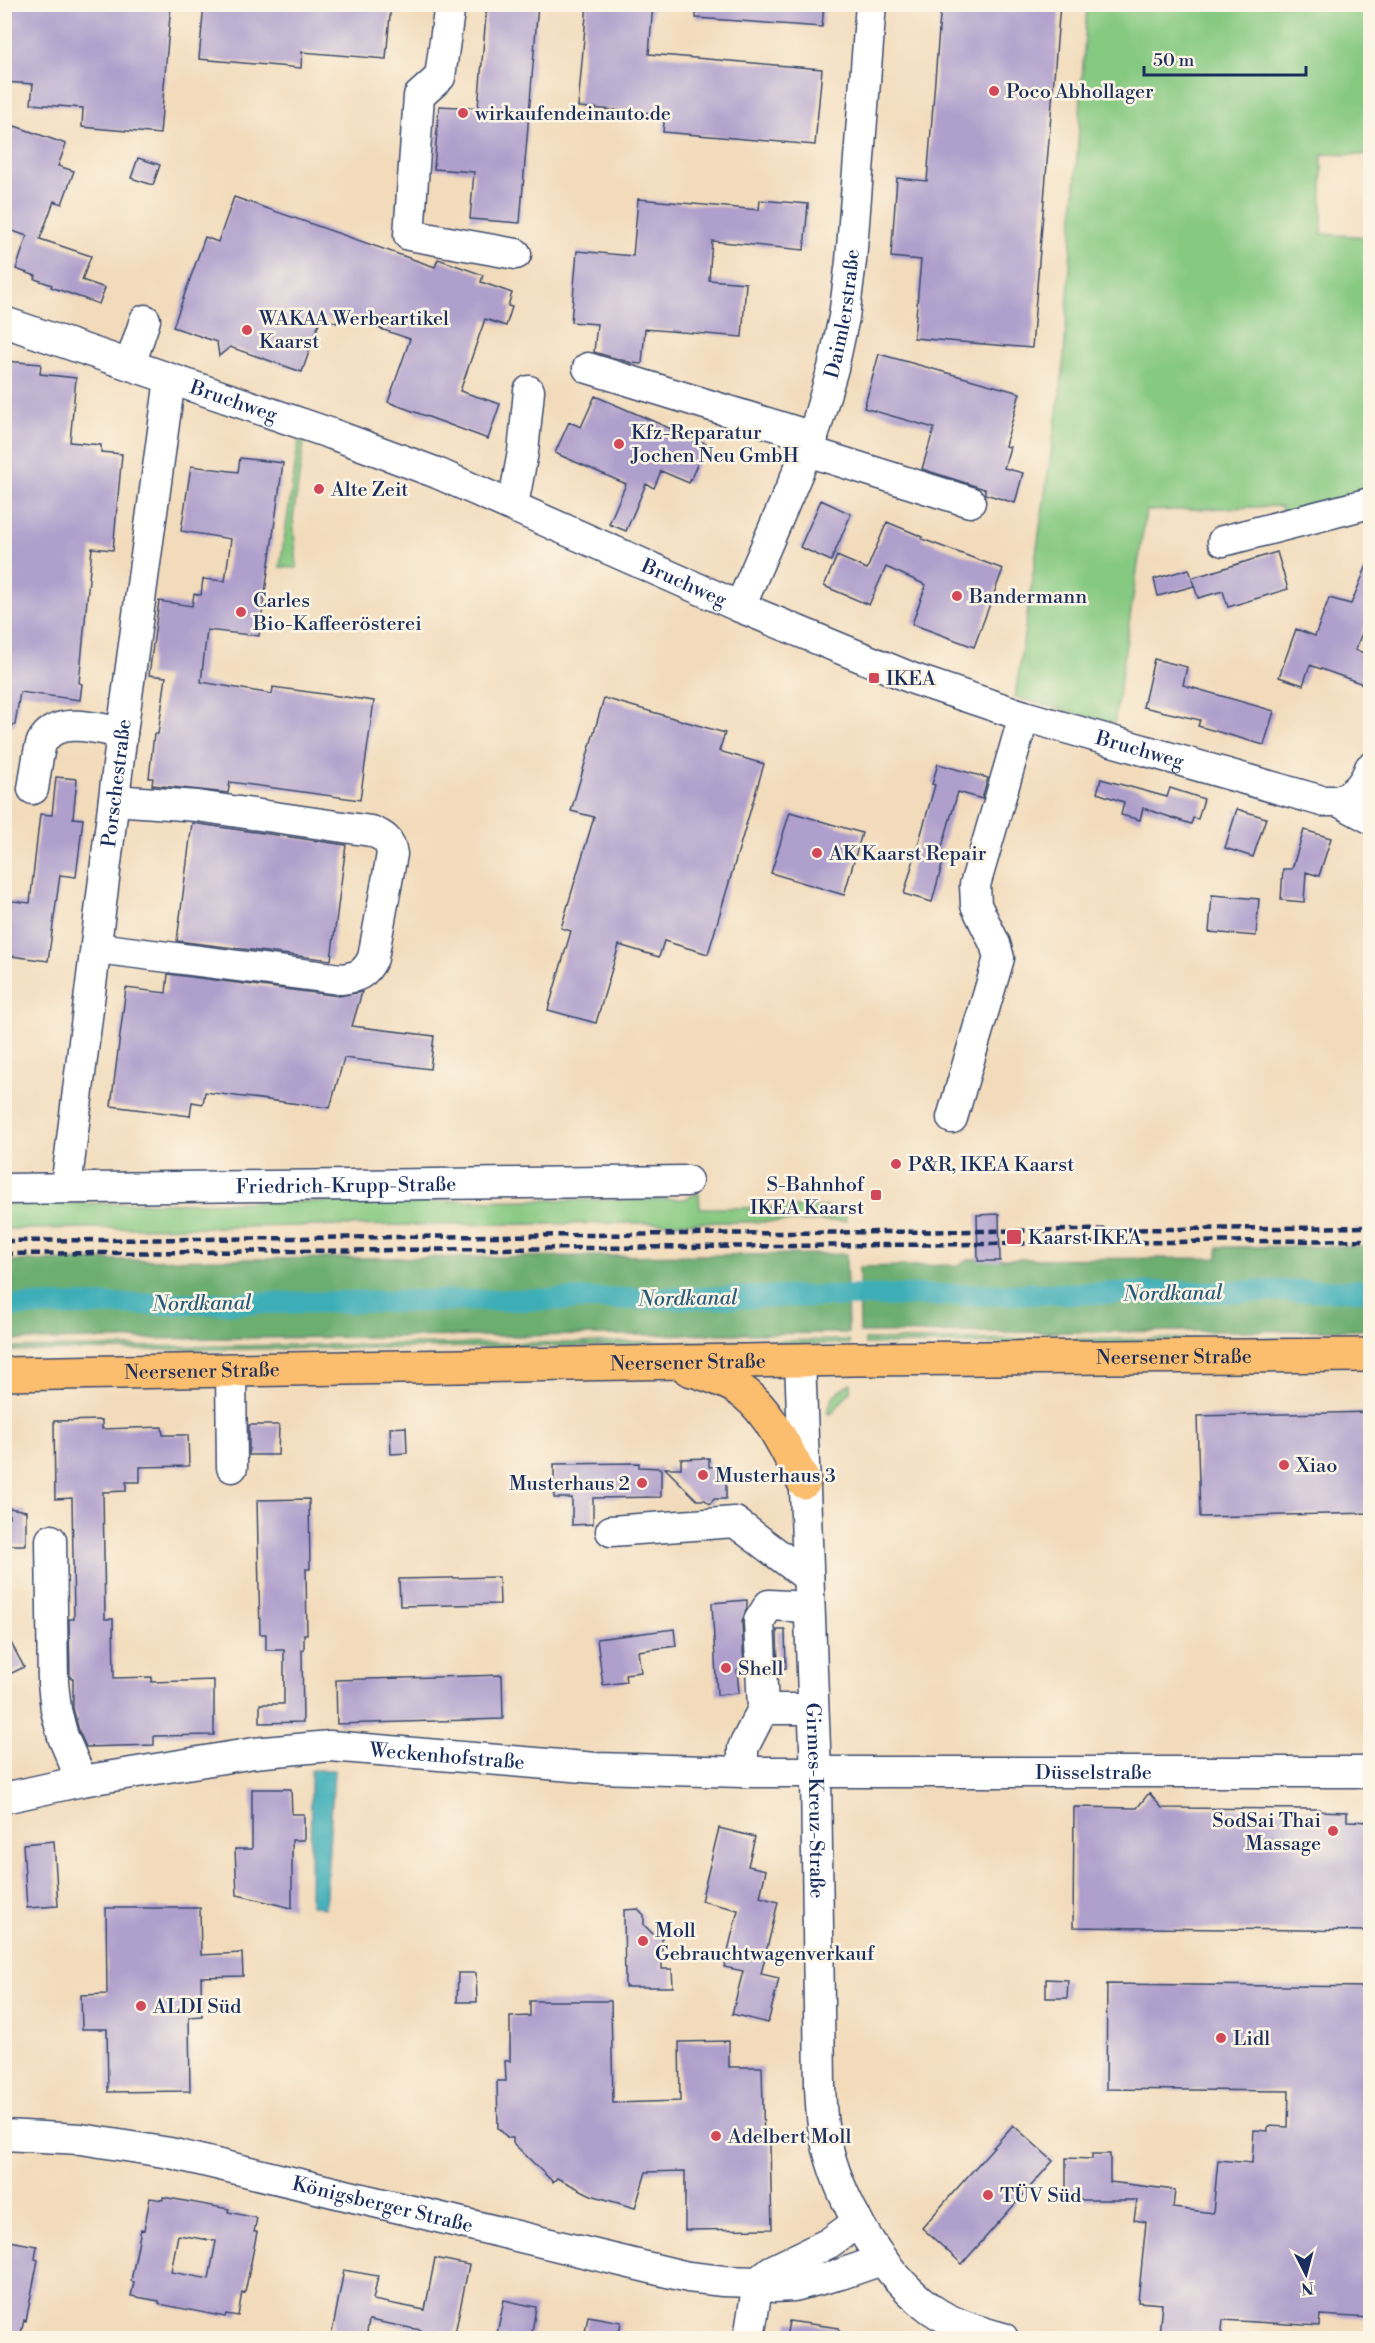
<svg xmlns="http://www.w3.org/2000/svg" width="1375" height="2343" font-family="'Libre Bodoni',serif">
<rect width="100%" height="100%" fill="#fcf5e5"/>
<filter id="ink" filterUnits="userSpaceOnUse"><feTurbulence type="fractalNoise" baseFrequency=".0167" numOctaves="2"/><feDisplacementMap in="SourceGraphic" scale="12" xChannelSelector="R" yChannelSelector="G"/><feConvolveMatrix kernelMatrix="1 2 1 2 8 2 1 2 1" color-interpolation-filters="sRGB"/></filter>
<filter id="wash" filterUnits="userSpaceOnUse"><feTurbulence type="fractalNoise" baseFrequency=".008" numOctaves="4" result="noise"/><feDisplacementMap in="SourceGraphic" scale="24" xChannelSelector="R" yChannelSelector="G"/><feGaussianBlur stdDeviation="1.35" result="paint"/><feColorMatrix in="noise" values="0 0 0 0 0 0 0 0 0 0 0 0 0 0 0 0 0 1.4 0 .05"/><feComposite in="paint" operator="in"/></filter>
<g filter="url(#wash)">
<rect width="100%" height="100%" fill="#f2dbbb"/>
<path fill="#86c981" stroke="#507c70" stroke-width="1.5" d="M1087,5H1370V155L1322,154V234L1370,237V495L1283,520L1281,506L1146,511L1114,724L1015,697L1063,372Z
M299,440L304,442L293,519L297,568L280,567Z
M699,1193L700,1208L845,1207L846,1221L5,1229L4,1204L685,1199Z
M1370,1338V1342L865,1344V1340Z
M849,1340V1344L5,1351L4,1348Z
M851,1383L850,1391L833,1412L831,1414L827,1413L834,1395Z"/>
<path fill="#6cad6f" stroke="#446e66" stroke-width="1.5" d="M1370,1246V1330L860,1333L859,1267L958,1265L971,1259L1218,1258V1247Z
M846,1254L848,1333L5,1340V1261Z"/>
<path fill="#3eaeb7" stroke="#2c6e8a" stroke-width="1.5" d="M311,1770H334L325,1908L310,1905Z"/>
<g fill="none" stroke-linecap="round" stroke-linejoin="round">
<path stroke="#3eaeb7" stroke-width="22" d="M4,1306L1370,1290"/>
</g>
<g id="blocks">
<path fill="#af9fcc" fill-rule="evenodd" d="M10,4H171L160,134L82,127L83,108L31,104L33,84L4,82Z
M204,4H391L386,59L302,52L301,68L199,59Z
M487,4H538L520,223L470,219L474,172L434,169L439,106L478,108Z
M587,4H653L649,54L822,69L815,145L663,132L665,114L578,107Z
M696,4H824L822,27L696,18Z
M941,4H1060L1032,348L914,338L921,260L891,257L897,178L927,181Z
M15,126L66,144L58,166L74,171L62,204L54,201L40,239L91,256L82,280L105,288L99,304L51,287L52,285L35,279L36,276L16,269L27,236L4,228V156Z
M138,158L160,165L153,185L131,178Z
M234,197L435,267L438,259L483,275L481,282L512,293L508,306L512,307L506,326L485,319L460,391L500,404L488,439L388,402L410,339L340,315L337,323L321,317L302,372L230,347L219,356L217,342L173,327L205,237L218,242Z
M638,199L759,210L760,200L808,204L804,250L712,241L709,280L746,283L742,337L645,329L642,364L632,363L594,352L597,324L571,322L577,251L633,256Z
M879,354L1020,393L1005,446L1010,447L1004,468L1023,473L1015,503L985,494V489L975,486L922,469L934,428L864,408Z
M4,361L41,364L40,374L76,378L70,442L101,445V452L122,454L113,550L92,548L79,683L82,684L80,700L20,692L15,725L4,724Z
M595,396L706,444L689,483L661,471L654,488L646,484L626,531L609,524L626,484L555,453L569,422L581,427Z
M240,458L283,463L259,636L207,630L201,682L272,694L273,687L374,701L360,800L230,782L228,793L152,785L153,778H149L154,734H158L166,677L149,675L159,601L192,606L194,594L201,595L203,579L225,581L231,539L181,531L191,466L238,472Z
M821,500L851,514L831,561L800,547Z
M887,522L923,537L922,539L1003,569L974,647L912,624L926,585L886,567L869,605L824,586L837,556L867,569Z
M1277,552L1288,589L1228,607L1223,591L1198,598L1192,579L1194,586L1158,596L1154,579L1189,569L1192,578Z
M1370,558L1371,612L1355,650L1371,655V662L1363,684L1310,665L1303,685L1279,677L1296,629L1315,636L1329,598L1351,604Z
M1154,659L1187,667L1183,685L1274,711L1264,745L1198,726L1200,720L1143,707Z
M604,698L725,733L719,751L764,764L708,954L664,941L659,957L619,945L596,1023L548,1010L571,931L561,928L594,817L571,811Z
M938,764L988,778L982,799L958,792L939,857L944,858L932,902L904,894L935,785L932,784Z
M56,777L77,779L73,818L83,819L76,877L60,875L48,961L4,955V900L30,903L40,814L52,815Z
M1101,779L1167,797L1170,788L1204,799L1198,819L1193,818L1191,824L1143,808L1140,820L1121,815L1124,802L1097,793Z
M1237,809L1266,818L1253,857L1225,848Z
M790,812L862,833L844,895L771,873Z
M192,823L346,845L331,960L177,941Z
M1304,830L1331,838L1319,876L1306,872L1304,902L1281,900L1283,869H1292Z
M1212,895L1259,899L1256,936L1209,932Z
M168,974L339,996L362,992L352,1026L434,1036L430,1069L344,1058L330,1108L205,1092L203,1104L192,1102L190,1116L111,1106L126,988L166,993Z
M999,1214L1000,1261H978L977,1215Z
M1371,1412V1513L1200,1517L1197,1416Z
M102,1420V1429L162,1427L163,1435H188L189,1466L140,1467V1482H126V1491L103,1492L105,1619H113L114,1678L152,1677V1682L214,1680V1735L154,1736V1745L86,1747L79,1731L73,1708V1678H70L69,1619H74L72,1498L55,1499L54,1421Z
M249,1425H279L278,1455H249Z
M406,1427L407,1453L391,1454L390,1428Z
M709,1458V1467L726,1466V1499H714L710,1504L705,1500H697L665,1468H681V1459Z
M639,1463V1467L661,1468V1497L593,1498V1524L572,1525V1498H554V1464Z
M309,1499L310,1569H306L307,1634H304V1650H302L303,1722L260,1723V1704H284V1650H266V1634H260L257,1500Z
M9,1508L26,1511V1545H4V1517H9Z
M499,1577L500,1604L400,1606L399,1579Z
M747,1600V1607L742,1622L744,1670H737L739,1693L717,1695L712,1603Z
M674,1629L676,1646L638,1651L641,1672L625,1674L626,1682L603,1685L597,1639Z
M4,1630L24,1667L4,1677Z
M777,1630H785L786,1668L778,1669Z
M502,1675L503,1719L337,1724L336,1680Z
M252,1789H291L292,1814H304V1840H292V1908L237,1895L235,1849H252Z
M1149,1793L1162,1808L1319,1809V1811L1347,1812V1821L1371,1822V1931L1073,1927L1074,1807L1137,1808Z
M719,1828L755,1837L748,1866L766,1870L760,1897L778,1902L761,1974L779,1978L768,2023L732,2014L743,1971L724,1967L738,1910L701,1901Z
M54,1841L58,1906L27,1908L23,1844Z
M106,1908H200L201,1955L242,1953L243,1976L201,1977L202,2016L189,2017L190,2091L108,2092L107,2029H82L81,1995L107,1994Z
M638,1909L644,1915V1925L654,1935H662V1969H672L673,1987H625L624,1910Z
M458,1973H476L477,2002H457Z
M1046,1979L1068,1980L1067,1998H1046Z
M1107,1984L1371,1987V2318L1320,2315L1319,2326L1223,2320L1221,2338L1159,2335L1162,2304L1138,2302L1146,2222L1134,2220L1137,2200H1066V2158L1092,2159V2154H1110V2182L1175,2190L1173,2208L1213,2213L1218,2160L1252,2163L1254,2130L1268,2131V2126L1288,2127L1289,2091L1106,2089Z
M530,2001H611L613,2103L680,2101L679,2042L729,2041V2067H762L764,2144H770L772,2229L685,2230V2171L646,2172L635,2208L591,2195L557,2178L553,2182L513,2143V2138H508L498,2128L497,2081H506L505,2061H510V2017L530,2016Z
M1013,2125L1053,2161L962,2264L922,2228Z
M163,2197L229,2209L228,2212L257,2218L254,2232H257L245,2293L242,2292L238,2316L226,2314L225,2317L159,2304V2301L131,2296L134,2282L131,2281L141,2229L144,2230L150,2198L163,2200ZM178,2235L216,2241L209,2279L171,2272Z
M4,2240L37,2246L35,2259L38,2260L26,2321L24,2320L20,2338H4Z
M435,2258L469,2265L454,2338H419L421,2330L369,2320L366,2338H331L344,2270L378,2276L373,2300L425,2310Z
M504,2300L536,2307L531,2338H496Z
M588,2316L621,2322L618,2338H584Z
M789,2321L839,2328L838,2338H786Z"/>
</g>
</g>
<g filter="url(#ink)">
<use href="#blocks" fill-opacity="0" stroke="#3b496c" stroke-width="1.5"/>
<g fill="none" stroke-linecap="round" stroke-linejoin="round">
<defs>
<g id="minor">
<path d="M450,4L440,77L419,96L409,235L516,254"/>
<path id="s1" d="M4,322L332,434L437,473L740,607L914,679L1024,716L1322,801H1338L1370,818"/>
<path d="M130,365L145,320"/>
<path d="M588,368L813,437"/>
<path d="M807,451L970,502"/>
<path d="M513,505L523,452L529,391"/>
<path d="M1223,541L1370,503"/>
<path id="s2" d="M740,607L813,437L833,368L844,317L851,261L871,4"/>
<path d="M33,789C35,778 38,750 42,742C56,715 100,729 122,733"/>
<path d="M1338,801C1355,795 1364,784 1370,768"/>
<path d="M97,948L341,979C358,977 365,974 373,958L392,854C390,840 384,836 371,831L197,806L114,800"/>
<path d="M952,1118L999,958L995,944L976,905L975,885L1024,716"/>
<path id="s3" d="M66,1188L122,733L170,379"/>
<path id="s4" d="M4,1189L687,1181"/>
<path id="s5" d="M800,1361L816,1773L820,2086C821,2103 821,2120 825,2136C837,2197 880,2272 931,2309C952,2324 978,2331 1003,2338"/>
<path d="M231,1370L232,1467"/>
<path d="M611,1531L735,1522L808,1577"/>
<path d="M51,1540L53,1683L56,1710L63,1737L82,1781"/>
<path d="M763,1709H813"/>
<path d="M743,1772V1748L763,1709L759,1621L769,1605L809,1607"/>
<path id="s6" d="M4,1798L82,1781L254,1753L330,1746L596,1768L743,1772H1370"/>
<path id="s7" d="M4,2135L81,2139L170,2153L688,2277L723,2281L758,2282L774,2287L794,2286L841,2274L882,2260"/>
<path d="M758,2282L771,2271L829,2243L858,2222"/>
<path d="M749,2338L758,2282"/>
</g>
<g id="major">
<path d="M689,1369C705,1374 723,1379 737,1388C769,1407 786,1451 804,1482"/>
<path id="s8" d="M4,1374L855,1359L1370,1355"/>
</g>
</defs>
<use href="#minor" stroke="#3b496c" stroke-width="33"/>
<use href="#major" stroke="#3b496c" stroke-width="36"/>
<use href="#minor" stroke="#fff" stroke-width="30"/>
<use href="#major" stroke="#fbbd6e" stroke-width="33"/>
<path stroke="#1b2f5e" stroke-width="4.5" stroke-dasharray="9 4.5" stroke-linecap="butt" d="M4,1241L1370,1227
M4,1254L1370,1240"/>
</g>
</g>
<g fill="#d1495b" stroke="#fcf5e5" stroke-width="2">
<circle cx="994" cy="91" r="6"/>
<circle cx="463" cy="113" r="6"/>
<circle cx="247" cy="330" r="6"/>
<circle cx="619" cy="444" r="6"/>
<circle cx="319" cy="489" r="6"/>
<circle cx="957" cy="596" r="6"/>
<circle cx="241" cy="612" r="6"/>
<rect x="868" y="672" width="12" height="12" rx="3"/>
<circle cx="817" cy="853" r="6"/>
<circle cx="896" cy="1164" r="6"/>
<rect x="870" y="1189" width="12" height="12" rx="3"/>
<rect x="1006" y="1229" width="16" height="16" rx="3"/>
<circle cx="1284" cy="1465" r="6"/>
<circle cx="703" cy="1475" r="6"/>
<circle cx="642" cy="1483" r="6"/>
<circle cx="726" cy="1668" r="6"/>
<circle cx="1333" cy="1831" r="6"/>
<circle cx="643" cy="1941" r="6"/>
<circle cx="141" cy="2006" r="6"/>
<circle cx="1221" cy="2038" r="6"/>
<circle cx="716" cy="2136" r="6"/>
<circle cx="988" cy="2195" r="6"/>
</g>
<g text-anchor="middle" stroke-width="5" stroke-linejoin="round" paint-order="stroke">
<g font-size="20" fill="#1b2f5e" stroke="#fcf5e5" text-anchor="start">
<text x="1006" y="98">Poco Abhollager</text>
<text x="475" y="120">wirkaufendeinauto.de</text>
<text x="259" y="325">WAKAA Werbeartikel<tspan x="259" dy="23">Kaarst</tspan></text>
<text x="631" y="439">Kfz-Reparatur<tspan x="631" dy="23">Jochen Neu GmbH</tspan></text>
<text x="331" y="496">Alte Zeit</text>
<text x="969" y="603">Bandermann</text>
<text x="253" y="607">Carles<tspan x="253" dy="23">Bio-Kaffeerösterei</tspan></text>
<text x="886" y="685">IKEA</text>
<text x="829" y="860">AK Kaarst Repair</text>
<text x="908" y="1171">P&amp;R, IKEA Kaarst</text>
<text x="864" y="1191" text-anchor="end">S-Bahnhof<tspan x="864" dy="23">IKEA Kaarst</tspan></text>
<text x="1028" y="1244">Kaarst IKEA</text>
<text x="1296" y="1472">Xiao</text>
<text x="715" y="1482">Musterhaus 3</text>
<text x="630" y="1490" text-anchor="end">Musterhaus 2</text>
<text x="738" y="1675">Shell</text>
<text x="1321" y="1827" text-anchor="end">SodSai Thai<tspan x="1321" dy="23">Massage</tspan></text>
<text x="655" y="1937">Moll<tspan x="655" dy="23">Gebrauchtwagenverkauf</tspan></text>
<text x="153" y="2013">ALDI Süd</text>
<text x="1233" y="2045">Lidl</text>
<text x="728" y="2143">Adelbert Moll</text>
<text x="1000" y="2202">TÜV Süd</text>
</g>
<g font-size="20" fill="#1b2f5e" stroke="#fcf5e5">
<text dy="7" stroke="none"><textPath href="#s2" startOffset="312">Daimlerstraße</textPath></text>
<text dy="7" stroke="none"><textPath href="#s1" startOffset="243">Bruchweg</textPath></text>
<text dy="7" stroke="none"><textPath href="#s1" startOffset="729">Bruchweg</textPath></text>
<text dy="7" stroke="none"><textPath href="#s1" startOffset="1215">Bruchweg</textPath></text>
<text dy="7" stroke="none"><textPath href="#s3" startOffset="408">Porschestraße</textPath></text>
<text dy="7" stroke="none"><textPath href="#s4" startOffset="342">Friedrich-Krupp-Straße</textPath></text>
<text dy="7" stroke="none"><textPath href="#s8" startOffset="1170">Neersener Straße</textPath></text>
<text dy="7" stroke="none"><textPath href="#s8" startOffset="684">Neersener Straße</textPath></text>
<text dy="7" stroke="none"><textPath href="#s8" startOffset="198">Neersener Straße</textPath></text>
<text dy="7" stroke="none"><textPath href="#s6" startOffset="448">Weckenhofstraße</textPath></text>
<text dy="7" stroke="none"><textPath href="#s6" startOffset="1095">Düsselstraße</textPath></text>
<text dy="7" stroke="none"><textPath href="#s5" startOffset="440">Girmes-Kreuz-Straße</textPath></text>
<text dy="7" stroke="none"><textPath href="#s7" startOffset="386">Königsberger Straße</textPath></text>
</g>
<g font-size="21" font-style="italic" fill="#275b7d" stroke="#fcf5e5">
<text transform="translate(1173 1293) rotate(-1)" y="7">Nordkanal</text>
<text transform="translate(688 1298) rotate(-1)" y="7">Nordkanal</text>
<text transform="translate(202 1303) rotate(-1)" y="7">Nordkanal</text>
</g>
</g>
<rect width="1375" height="2343" fill="none" stroke="#fcf5e5" stroke-width="24"/>
<g transform="translate(1306 2274) rotate(174)" stroke="#fcf5e5" stroke-width="4.5" paint-order="stroke">
<path d="M0-4.5L10 22L0 15L-10 22Z" fill="#1b2f5e"/>
<text y="-9" font-size="16" font-weight="bold" text-anchor="middle" fill="#1b2f5e">N</text>
</g>
<path d="M1144 66v9h162v-9" fill="none" stroke="#1b2f5e" stroke-width="3"/>
<text x="1153" y="66" font-size="18" fill="#1b2f5e" stroke="#fcf5e5" stroke-width="4.5" paint-order="stroke">50 m</text>
</svg>
